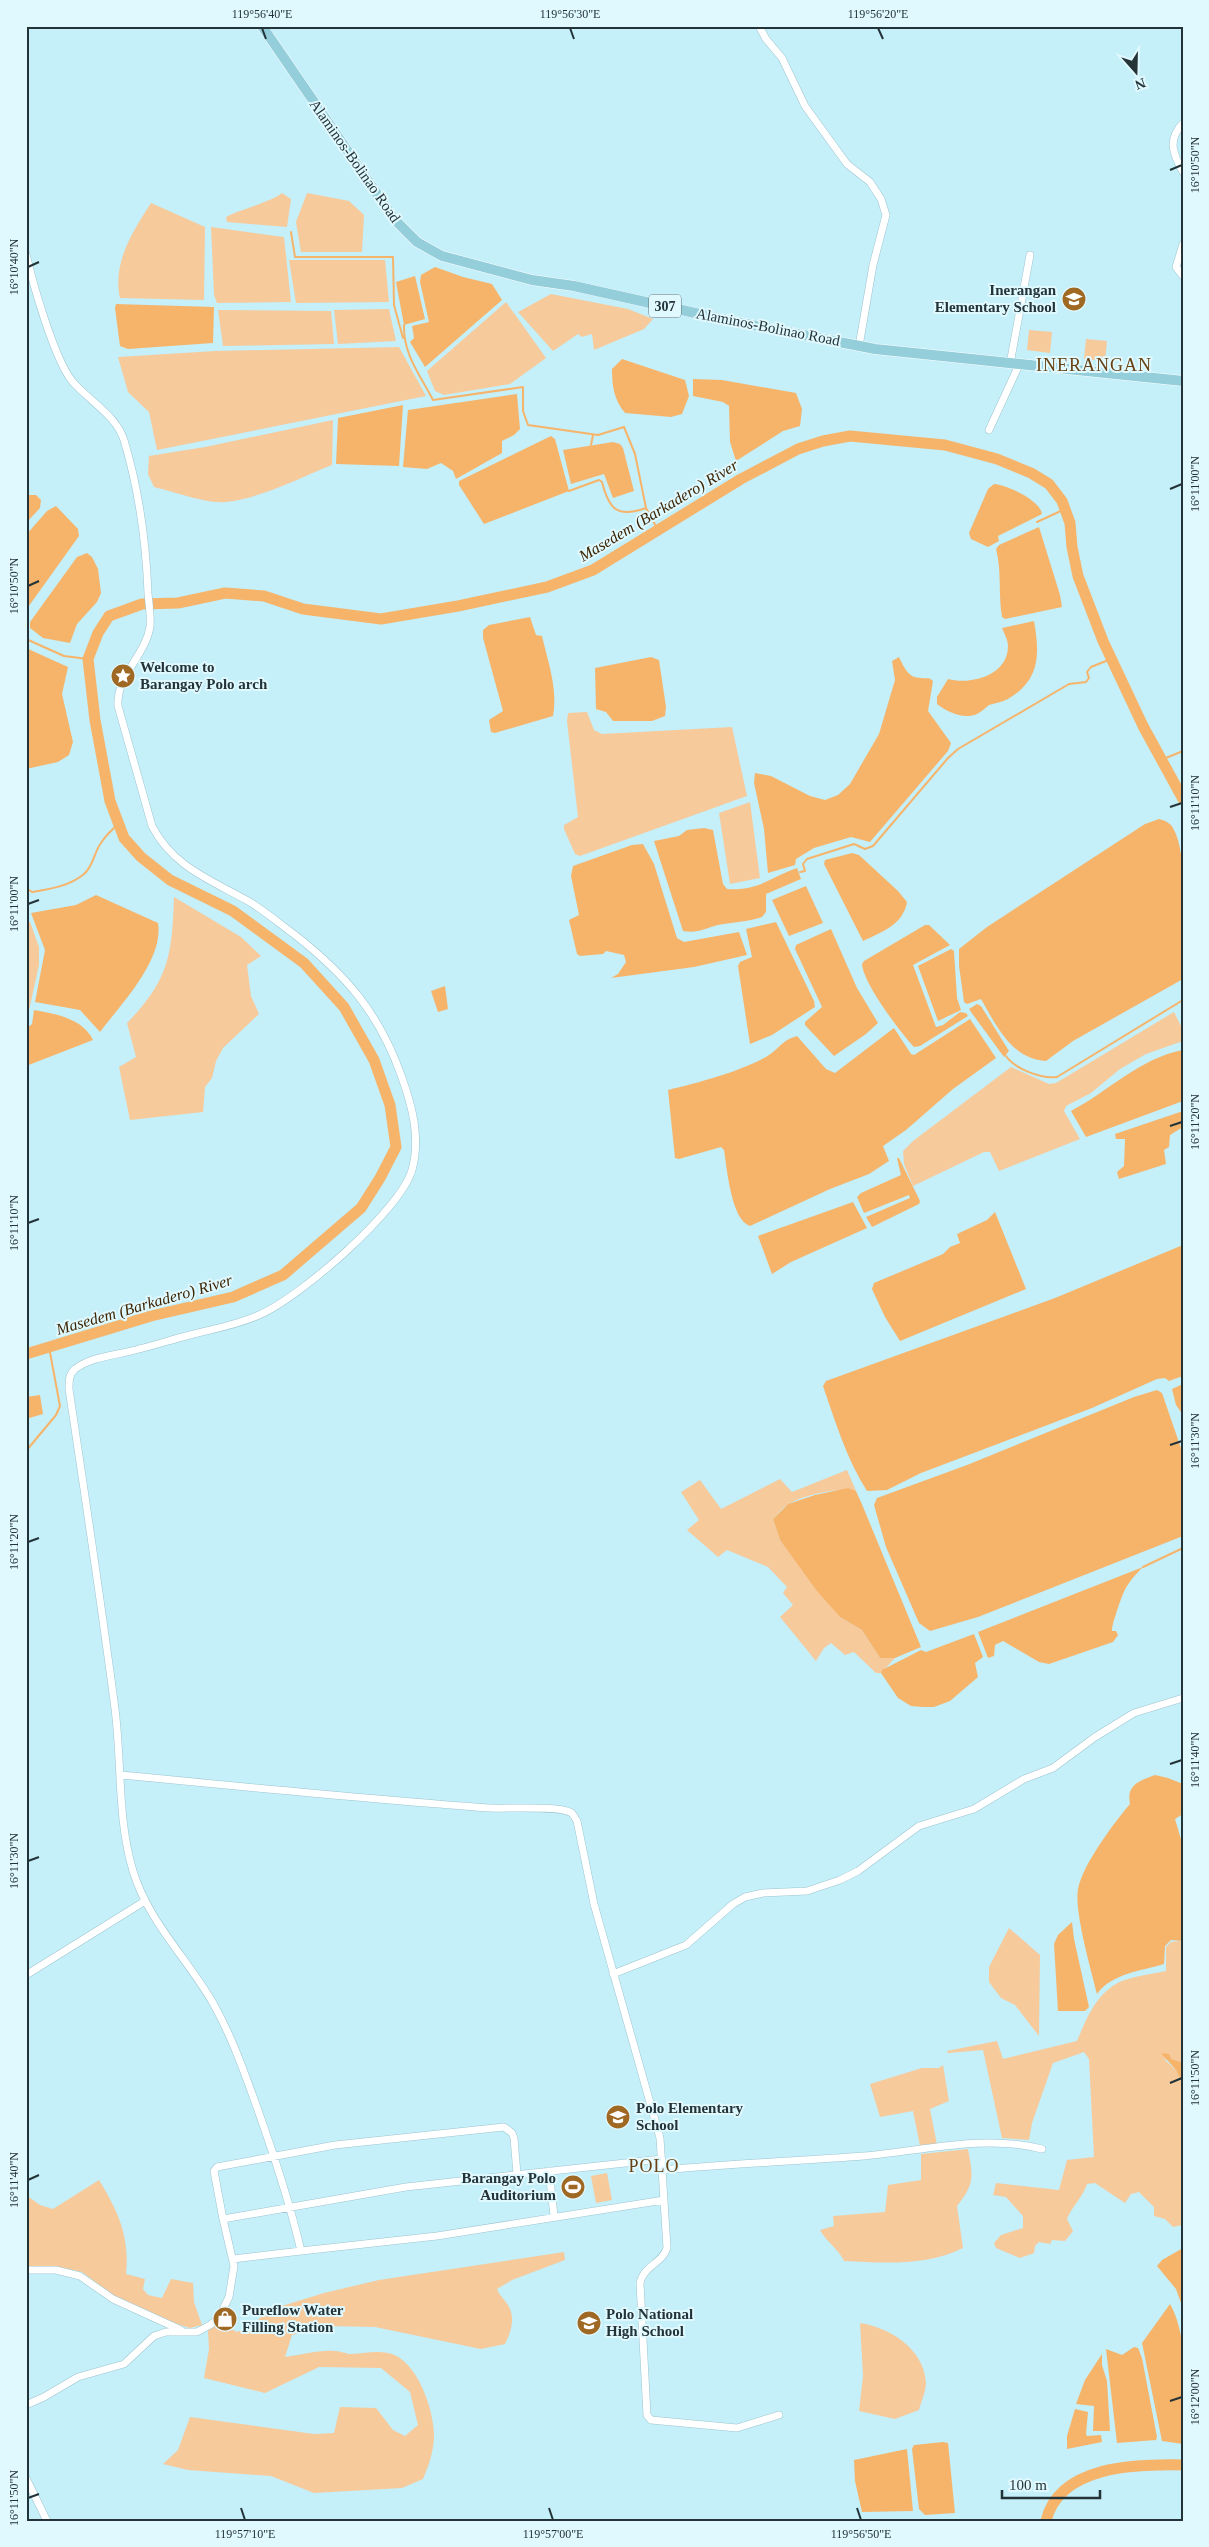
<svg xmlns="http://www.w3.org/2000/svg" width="1209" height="2547" font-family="'Times New Roman',serif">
<rect width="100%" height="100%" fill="#c5eff9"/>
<path fill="#f7ca9c" d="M282,193L291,199L287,227L227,222L226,217C241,209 271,202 282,193Z
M307,193L349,201L364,215L362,252H301L296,222Z
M151,203L205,227L204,300L120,298C112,263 133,231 151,203Z
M211,227L284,237L291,302L217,303L214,295Z
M289,260H385L389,302L296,303Z
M551,294L628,309L653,319L644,329L594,350L592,334L582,337L578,334L553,351L518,312Z
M506,302L546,358L510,384L444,395L435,391L427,371Z
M389,309L396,341L338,344L334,310Z
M218,310L331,311L334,344L223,346Z
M1029,330L1052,332L1050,353L1027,350Z
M1086,339L1107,341L1105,361L1084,359Z
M399,347L426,396L157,450L149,412L128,392L118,357L215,351Z
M333,420L332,465C299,478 262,498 226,502C206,504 175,492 154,487L148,474L149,456L205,447Z
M587,712L594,730L602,734L732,727L747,796L580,856L575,854L564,829V825L578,817L567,721L568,713Z
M750,802L760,878L730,884L719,813Z
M174,897L241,937L261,956L247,965L251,996L259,1014L223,1048L216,1061L212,1078L205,1087L203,1112L130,1120L119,1067L136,1057L127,1023C169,980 172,955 174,897Z
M26,920L30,922L39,947V965L26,1024Z
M1174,1012L1183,1030V1041L1146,1054L1120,1069L1091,1093L1066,1106L1064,1111L1080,1139L999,1171L990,1152H984L913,1186L904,1164L903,1151L913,1141L1011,1067L1049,1084L1056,1083Z
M847,1470L856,1491C842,1486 799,1496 787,1505C782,1508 778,1514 773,1519L780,1540L840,1617L862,1630L880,1658H895L881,1673H876L854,1652L845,1655L831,1643L824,1648L816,1661L780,1617L793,1605L783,1593L787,1587L768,1567L727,1550L718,1557L687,1530L699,1520L681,1492L700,1480L721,1509L780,1479L792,1492Z
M1009,1928L1040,1955L1039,2036L1015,2005L1001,1998L989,1982V1967Z
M1180,1941L1183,1942V2063L1164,2059L1176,2070L1183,2085V2225L1173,2227L1165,2219L1154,2216V2207L1139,2192L1131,2194L1125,2203L1095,2183L1087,2184C1083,2197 1072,2206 1067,2219L1073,2231L1065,2241L1052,2240L1050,2244L1039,2242L1035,2246L1034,2253L1020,2258L996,2248L994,2243L1001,2235L1023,2228V2216L1006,2197L993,2195L996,2183L1059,2190L1067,2160L1094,2157L1089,2059L1084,2052L1053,2063L1032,2123L1029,2140L1002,2138L983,2050L948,2053L947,2051L997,2041L1003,2059L1077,2041C1086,2020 1095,1996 1116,1984C1127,1977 1152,1974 1166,1971V1947L1171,1942Z
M943,2065L949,2101L930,2109L937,2145L920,2146L913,2111L880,2117L870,2084L922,2068H939Z
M968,2149C973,2176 975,2184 957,2206L963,2248C927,2266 884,2263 844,2261C838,2248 827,2243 820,2230L834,2226L833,2216L885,2212L888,2185L921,2180V2154Z
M607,2173L612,2200L596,2203L591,2176Z
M99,2180C118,2211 130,2237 126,2274L145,2279L143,2289L148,2295L162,2298L171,2279L193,2283L194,2302L202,2325L190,2328L177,2324L113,2295L82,2272L59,2267H26V2195L40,2205L53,2209Z
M564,2252L565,2260L512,2280L497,2289C500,2297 507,2301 510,2309C515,2321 510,2334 505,2344L481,2349L375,2327L327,2326L292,2335L285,2357C301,2355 318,2350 334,2351C340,2351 344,2353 349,2354C362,2354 375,2350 388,2353C417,2358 435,2412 434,2438C433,2453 429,2465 423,2479L402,2488L314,2493L271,2476L188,2470L163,2464L178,2450L190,2417L314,2434L334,2433L340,2407L376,2408L393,2430L405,2436L418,2425L410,2392L381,2368L319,2367L265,2393L204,2378L209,2349L208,2331L218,2322L237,2332L250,2327L269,2310L324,2293L379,2280Z
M860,2323C891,2328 924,2349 926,2383C926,2391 921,2402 919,2410L895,2419L859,2411L863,2376Z"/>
<path fill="#f6b46b" d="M435,267L463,277L492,284L502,300L425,367L410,342L414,338L412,326L429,322L420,282L421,275Z
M415,276L425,319L404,325L396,282Z
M116,304L214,307L213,343L128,349L120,346L115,308Z
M622,359L685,380L689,396L682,414L671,417L625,413C614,400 612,386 612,369Z
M693,379L722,380L796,393L802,409L800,426L783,431L736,461L730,442L729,406L723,402L693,396Z
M517,394L520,429L514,435L502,441V453L456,479L453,471L441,463L427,469L403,467L408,410Z
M403,405L399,466L336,464L338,418Z
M551,436L555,439L569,491L484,524L459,485V481Z
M613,442L620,444L623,448L634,491L613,498L604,474L571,484L563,450Z
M994,484C1007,485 1040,500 1042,514L998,536L999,541L988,547L971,539L969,533L988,489Z
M26,495H36L41,500L40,508L26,523Z
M56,506L78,529L79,536L26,610V535L47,511Z
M1039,527L1060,595L1062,607L1005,619L1002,617C998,594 1002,571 996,549L999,545Z
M87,553L92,557L98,569L101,593L97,602L77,624L70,643L43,638L30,628V622L77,557Z
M530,617L536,635L542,636C548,662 558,689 553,716L495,733L491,732L489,720L503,711L483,638V630L489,625Z
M1034,621C1040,655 1040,680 1008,699C1002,702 995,703 989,705C985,708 981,712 977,714C964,720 947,712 937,704V697L948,679C970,685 1008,676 1008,646C1008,640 1004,633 1002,628Z
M26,648L68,667L62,694L73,742L69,755L58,762L26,769Z
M651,657L659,660L666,707L665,716L652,721H613L606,712L596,709L595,668Z
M899,657C904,667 908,678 921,678C927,679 929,677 933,681L928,711L951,743L948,751L870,842L851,837L814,848L796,859L795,865L768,873L764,829L754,783L755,773L771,776L810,796L825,800L838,795L850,784L879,734L895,680L892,661Z
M1159,819C1166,821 1171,823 1174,830C1189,857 1183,945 1183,979L1073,1041L1046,1061C1012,1059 997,1027 981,999L967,1004L964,1002L959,966V949L987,927L1145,824Z
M704,828L713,830L723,884L727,889C758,891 769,878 797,868L801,879L766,894V912L762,917C747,922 733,922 718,925C706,928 697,934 683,931L654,841L679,836L687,830Z
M643,844L654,864L677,938L684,942L739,932L747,955L694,967L611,978L618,974L626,962L624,955L606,951L603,954L580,956L577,954L569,920L579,915L571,876L573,866L632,845Z
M852,853L859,855L898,891L907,902C903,925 882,932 863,941L824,864L825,860Z
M806,886L823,923L789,936L772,900Z
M96,895L158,923C164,960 121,1004 100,1032L80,1010L35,1002L45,950L31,913L76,905Z
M776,922L814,1001L815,1007L772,1035L750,1044L738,966L740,962L752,957L746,929Z
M925,925H929L950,945L913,965L936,1027L943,1025L960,1012L966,1013L968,1016L920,1046L914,1047C900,1032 863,983 862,964L864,961Z
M831,929L857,988L878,1023L866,1034L834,1056L805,1025V1022L822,1007L795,949L796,945Z
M951,949L954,951L957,998L961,1010L938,1021L918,966Z
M445,986L448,1009L438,1012L431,991Z
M977,1004L981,1006L1009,1051L1004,1057L971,1012L969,1009Z
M34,1010C56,1014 82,1018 93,1040L26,1066V1029L32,1024Z
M970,1019L996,1058L953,1089L906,1130L883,1146L889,1161L869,1174L830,1189L750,1226C731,1220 727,1168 724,1150L721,1147L679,1159L675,1158L668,1090C698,1083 739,1072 766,1057C779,1049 782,1040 797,1036L826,1069L835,1073L894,1028L911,1054L914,1055Z
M1183,1050V1101L1086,1137L1071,1111C1109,1091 1140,1058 1183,1050Z
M1183,1111V1127L1170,1135L1169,1147L1164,1150L1166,1164L1119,1179L1117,1172L1124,1166L1125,1139H1116L1115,1134Z
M897,1158H899L920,1201L919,1204L872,1227L866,1217L910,1198L909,1195L864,1213L857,1197L861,1193L901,1175Z
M853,1202L867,1228L791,1262L772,1274L758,1236Z
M995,1212L1026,1289L900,1341L885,1317L872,1289L874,1283L943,1254L950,1247L960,1243L957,1234L987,1220Z
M1183,1245V1376L1169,1381L1165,1378L1157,1379L1092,1408L921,1473L887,1490L867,1491C847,1460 835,1421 823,1386L826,1381L1055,1298Z
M1183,1384V1415L1176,1405L1172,1389Z
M1157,1390L1162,1393L1183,1454V1536L978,1617L930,1631L919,1623L886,1547L874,1505L877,1498L967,1465L1134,1397Z
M40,1395L43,1414L26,1419V1397Z
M848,1488L856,1491L861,1502L921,1647L895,1658H880L862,1630L840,1617L817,1591L780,1540L773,1519L788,1504L815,1495Z
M1143,1567C1137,1573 1131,1579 1127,1586C1123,1591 1111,1627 1112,1631H1116L1118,1635L1113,1642L1049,1664L1039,1662L1003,1641L995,1645L994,1656L988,1658L978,1632Z
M974,1634L983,1657L975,1663L978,1677L950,1701L934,1707H923L911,1706L898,1698L881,1673L882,1670L921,1650L926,1652Z
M1155,1775L1168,1778L1183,1784V1814L1175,1819L1183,1846V1941L1171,1940L1165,1946L1164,1964C1142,1971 1112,1973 1097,1994C1091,1970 1074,1911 1078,1889C1083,1864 1114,1823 1130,1804C1126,1785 1139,1781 1155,1775Z
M1072,1922L1074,1939L1089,2007L1085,2011H1058L1054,1944L1058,1935Z
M1161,2053L1169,2054L1171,2059L1183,2063V2085L1176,2070Z
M1183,2248V2303H1181L1176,2289L1157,2266L1162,2260Z
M1170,2304C1191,2341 1183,2402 1183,2444L1162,2441L1142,2343Z
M1134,2347L1138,2348L1142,2358L1157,2437L1156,2440L1117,2443L1106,2349L1122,2355Z
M1102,2354V2365L1107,2381L1110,2431H1093L1094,2406L1076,2404L1085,2380Z
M1075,2409L1088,2412L1086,2434L1087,2436L1101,2435L1102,2442L1067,2449V2436Z
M943,2442L948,2443L955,2513L925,2515L919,2509L912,2449L914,2445Z
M907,2449L913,2511L862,2512L855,2481L854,2460Z"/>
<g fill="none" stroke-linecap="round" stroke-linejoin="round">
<path stroke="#f6b46b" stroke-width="2" d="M291,232L295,257H393L394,305L403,338
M404,325C403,354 420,375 433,400L523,387V411L528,425L598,435L624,427L635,454L646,508L658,530
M591,445L593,435
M569,491L599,480L602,482C609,510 618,518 646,508
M1037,522L1065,509
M26,639L64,656L88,659
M1161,760L1183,751
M800,872L805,871L803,864L807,859L854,844L865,849L873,846L948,758L958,749L1069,684L1086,682L1089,678L1087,672L1091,667L1111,659
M26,888L32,892C50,889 70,886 84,874C94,865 94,852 101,843C105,836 112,830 117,825
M1006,1056C1015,1069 1041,1079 1057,1077L1183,1000
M26,1451L56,1415L60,1406L49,1347
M1143,1567L1183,1548"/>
<path stroke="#f6b46b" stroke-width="11" d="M26,1354L151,1316L233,1297L283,1275L361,1208L380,1178L396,1147L390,1105L374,1060L344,1007L304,963L233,911L170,880L141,857L124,838L110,801L95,720L88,659L98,633L109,616L142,604L178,603L225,593L264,596L303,609L381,619L458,606L547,587L593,570L741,479L798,449L823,441L850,436L945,445L997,459L1031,473L1049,484L1062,501L1070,523L1072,547L1078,576L1103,641L1143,726L1183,799
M1046,2521C1059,2465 1137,2464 1183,2465"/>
<defs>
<path id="minor" d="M759,26L766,39L782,58L805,106L847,164L870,182L881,199L886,215L873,265L859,346
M1183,123C1167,140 1173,154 1183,172
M1183,244L1176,267L1183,276
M26,254C33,284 54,358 72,381C89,401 116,415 124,440C139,490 146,542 148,593C149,604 151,617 150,627C145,656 116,676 118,706L152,826C173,867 211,880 248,901C265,911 280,924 295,935C346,975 379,1013 401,1075C412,1105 421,1138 412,1170C400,1211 299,1298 259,1315C237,1325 213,1329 190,1335C173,1339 156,1345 139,1349C119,1355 92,1356 75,1369C69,1374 69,1381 69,1389C85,1495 101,1602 115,1709C122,1763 117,1818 133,1871C148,1921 187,1958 213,2003C230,2033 242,2066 254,2099C272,2149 289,2199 301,2251L437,2236L664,2200
M1010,364L1030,255
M989,430L1019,365
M121,1775C244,1787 366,1799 489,1808C507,1809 559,1805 572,1813L577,1821L594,1904L660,2138L667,2248C662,2264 644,2265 640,2283L647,2415L651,2420L737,2428L779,2415
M613,1974L686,1945L733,1904L745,1897L763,1893L807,1891L840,1880L858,1871L919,1826L974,1809L1024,1779L1053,1768L1095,1737L1134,1713L1183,1698
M26,1975L145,1901
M663,2170C730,2164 797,2161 864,2156C921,2151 986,2134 1042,2149
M549,2171L554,2216
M223,2219L214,2171L217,2167L335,2145L504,2127L512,2133L514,2138L517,2174
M233,2259L301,2251
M26,2270H56L80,2276L113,2299L181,2330
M26,2405L44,2397L78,2377L124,2364L154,2336L166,2332H197L210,2325L218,2319L229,2297L234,2266L223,2219L406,2187L662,2159
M26,2478L47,2521"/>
<path id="primary" d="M262,26L395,220L417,242L442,256L532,280L574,286L722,319L875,349L1183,381"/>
</defs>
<use href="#minor" stroke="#9dc5cf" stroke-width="8"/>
<use href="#primary" stroke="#fff" stroke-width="11"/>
<use href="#minor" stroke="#fff" stroke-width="7"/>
<use href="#primary" stroke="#93ceda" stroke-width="10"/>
</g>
<path fill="none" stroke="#233337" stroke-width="2" d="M262,28L266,39M570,28L574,39M878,28L883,39M1170,170L1182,165M28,267L39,262M1170,489L1182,484M28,586L39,581M1170,807L1182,803M28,904L39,900M1170,1126L1182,1122M28,1223L39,1219M1170,1445L1182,1441M28,1542L39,1538M1170,1764L1182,1760M28,1861L39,1857M1170,2083L1182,2078M28,2180L39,2175M1170,2401L1182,2397M28,2498L39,2494M241,2508L245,2520M549,2508L553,2520M857,2508L861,2520"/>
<defs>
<symbol id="school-disc" viewBox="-11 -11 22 22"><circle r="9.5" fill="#9f6823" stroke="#e0f9ff"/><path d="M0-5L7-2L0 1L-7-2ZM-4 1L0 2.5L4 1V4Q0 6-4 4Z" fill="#fff"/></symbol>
<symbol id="sight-disc" viewBox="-11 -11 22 22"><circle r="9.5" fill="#9f6823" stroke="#e0f9ff"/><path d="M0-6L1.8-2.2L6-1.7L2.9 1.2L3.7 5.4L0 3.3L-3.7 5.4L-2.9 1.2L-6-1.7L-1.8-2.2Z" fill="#fff"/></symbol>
<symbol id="stadium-disc" viewBox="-11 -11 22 22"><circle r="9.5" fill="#9f6823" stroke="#e0f9ff"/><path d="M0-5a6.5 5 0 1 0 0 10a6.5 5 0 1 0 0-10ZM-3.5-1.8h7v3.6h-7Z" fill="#fff"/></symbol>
<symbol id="shop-disc" viewBox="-11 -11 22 22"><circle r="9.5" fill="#9f6823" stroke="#e0f9ff"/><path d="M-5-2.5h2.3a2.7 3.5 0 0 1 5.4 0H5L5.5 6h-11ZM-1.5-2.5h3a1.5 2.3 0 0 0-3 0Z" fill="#fff"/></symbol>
</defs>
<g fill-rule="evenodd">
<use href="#school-disc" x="1060" y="285" width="28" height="28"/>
<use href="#sight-disc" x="109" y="662" width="28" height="28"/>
<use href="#school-disc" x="604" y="2103" width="28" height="28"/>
<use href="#stadium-disc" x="559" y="2173" width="28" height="28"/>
<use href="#shop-disc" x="211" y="2305" width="28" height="28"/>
<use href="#school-disc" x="575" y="2309" width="28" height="28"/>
</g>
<g text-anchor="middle" stroke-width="4" stroke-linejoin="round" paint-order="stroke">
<rect fill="#e0f9ff" stroke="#5c6e73" stroke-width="1" x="649" y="294.5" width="32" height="23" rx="4"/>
<g font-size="14" font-weight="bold" fill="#233337">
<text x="665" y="311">307</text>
</g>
<g font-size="15" fill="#233337" stroke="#e0f9ff">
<text transform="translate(355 161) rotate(55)" y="5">Alaminos-Bolinao Road</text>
<text transform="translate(768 327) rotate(11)" y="5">Alaminos-Bolinao Road</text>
</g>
<g font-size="15" font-weight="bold" fill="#233337" stroke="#e0f9ff" text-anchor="start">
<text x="1056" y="295" text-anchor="end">Inerangan<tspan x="1056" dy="17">Elementary School</tspan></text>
<text x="140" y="672">Welcome to<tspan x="140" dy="17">Barangay Polo arch</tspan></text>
<text x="636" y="2113">Polo Elementary<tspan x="636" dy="17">School</tspan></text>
<text x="556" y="2183" text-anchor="end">Barangay Polo<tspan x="556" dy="17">Auditorium</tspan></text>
<text x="242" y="2315">Pureflow Water<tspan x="242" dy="17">Filling Station</tspan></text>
<text x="606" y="2319">Polo National<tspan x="606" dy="17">High School</tspan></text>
</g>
<g font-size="16" font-style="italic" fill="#3d2403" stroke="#e0f9ff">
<text transform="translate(658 510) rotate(-31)" y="6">Masedem (Barkadero) River</text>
<text transform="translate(144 1304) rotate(-16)" y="6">Masedem (Barkadero) River</text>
</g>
<g font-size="18" letter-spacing="1" fill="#684213" stroke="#e0f9ff">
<text x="1094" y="371">INERANGAN</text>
<text x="654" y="2172">POLO</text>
</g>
</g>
<rect width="1209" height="2547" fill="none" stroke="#e0f9ff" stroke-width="55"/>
<g transform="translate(1136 72) rotate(160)" stroke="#e0f9ff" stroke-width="4" paint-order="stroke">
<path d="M0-4L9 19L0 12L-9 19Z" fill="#233337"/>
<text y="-8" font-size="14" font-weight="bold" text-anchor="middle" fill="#233337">N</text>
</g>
<path d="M1002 2490v8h98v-8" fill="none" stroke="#233337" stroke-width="2.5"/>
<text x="1009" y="2490" font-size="15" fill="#233337" stroke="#e0f9ff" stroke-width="4" paint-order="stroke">100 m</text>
<rect x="28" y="28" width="1154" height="2492" fill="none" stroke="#233337" stroke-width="2"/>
<g font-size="12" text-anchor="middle" fill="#233337">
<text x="262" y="18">119°56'40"E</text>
<text x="570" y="18">119°56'30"E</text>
<text x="878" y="18">119°56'20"E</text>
<text transform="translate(1195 165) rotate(-90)" y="4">16°10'50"N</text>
<text transform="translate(14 267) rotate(-90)" y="4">16°10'40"N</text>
<text transform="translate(1195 484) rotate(-90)" y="4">16°11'00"N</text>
<text transform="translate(14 586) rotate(-90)" y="4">16°10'50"N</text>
<text transform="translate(1195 803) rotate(-90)" y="4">16°11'10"N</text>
<text transform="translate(14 904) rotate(-90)" y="4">16°11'00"N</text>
<text transform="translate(1195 1122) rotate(-90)" y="4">16°11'20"N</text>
<text transform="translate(14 1223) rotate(-90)" y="4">16°11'10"N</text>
<text transform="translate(1195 1441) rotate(-90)" y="4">16°11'30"N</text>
<text transform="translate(14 1542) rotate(-90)" y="4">16°11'20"N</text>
<text transform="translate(1195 1760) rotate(-90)" y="4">16°11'40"N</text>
<text transform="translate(14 1861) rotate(-90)" y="4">16°11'30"N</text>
<text transform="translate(1195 2078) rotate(-90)" y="4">16°11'50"N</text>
<text transform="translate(14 2180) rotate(-90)" y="4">16°11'40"N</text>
<text transform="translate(1195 2397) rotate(-90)" y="4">16°12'00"N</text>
<text transform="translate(14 2498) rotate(-90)" y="4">16°11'50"N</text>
<text x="245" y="2538">119°57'10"E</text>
<text x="553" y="2538">119°57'00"E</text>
<text x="861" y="2538">119°56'50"E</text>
</g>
</svg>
